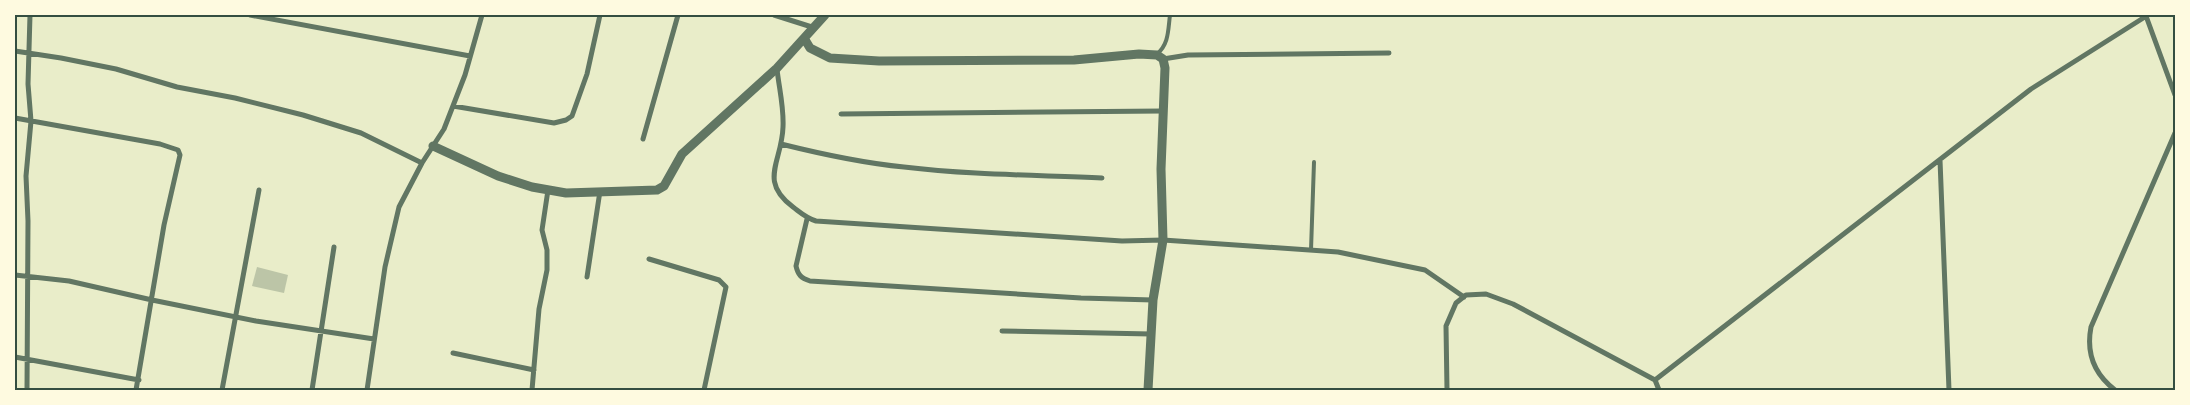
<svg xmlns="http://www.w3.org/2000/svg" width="2190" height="405" font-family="Inter,sans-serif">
<rect width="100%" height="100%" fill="#e9edc9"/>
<path fill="#bcc5a7" d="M257,267L288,275L284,293L252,286Z"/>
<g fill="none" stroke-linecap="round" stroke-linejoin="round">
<path stroke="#617663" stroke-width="4" d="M1157,54C1169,44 1168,30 1170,15
M1311,250L1314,162"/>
<path stroke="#617663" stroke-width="5" d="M250,15L470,56
M774,15L815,28
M2146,16L2175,95
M15,51L61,58L116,69L177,87L235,98L303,115L361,133L422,163
M1163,59L1188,55L1389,53
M777,69C779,88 784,107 783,127C782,162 758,181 793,207C801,213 806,218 816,221L1122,241L1163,240L1338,252L1425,270L1464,297
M453,106L554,123L566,120L572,116L587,74L600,15
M841,114L1163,111
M15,118L160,144L178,150L180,155L164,225L136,390
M643,139L678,15
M781,144C821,154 862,163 904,167C970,175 1036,175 1102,178
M1940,160L1949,390
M807,219L796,266C798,275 801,278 810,281L1081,298L1153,300
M649,259L719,280L726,287L704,390
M15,275L69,281L152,300L256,321L374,339
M587,277L600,191
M1002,331L1151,334
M453,353L534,370
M15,357L139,380
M1655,380L1659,390
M27,390L28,221L26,176L31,121L28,84L30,15
M222,390L259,190
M312,390L334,247
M367,390L385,267L399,207L422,163L444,129L465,75L482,15
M532,390L539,309L547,270V250L542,230L548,190
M1447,390L1446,326L1456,303L1466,295L1486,294L1513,304L1655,380L2031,89L2148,15
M2115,390C2094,374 2086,353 2091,327L2175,133"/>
<path stroke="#617663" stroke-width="9" d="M804,38L810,48L830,58L879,61L1074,60L1139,54L1157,55L1163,59L1165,68L1161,169L1163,240L1153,300L1148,390
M433,146L498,176L532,187L566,193L657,190L664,186L682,154L777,68L825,15"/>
</g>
<rect width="2190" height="405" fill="none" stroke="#fefae0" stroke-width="32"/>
<rect x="16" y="16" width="2158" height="373" fill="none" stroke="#344e41" stroke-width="2"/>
</svg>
